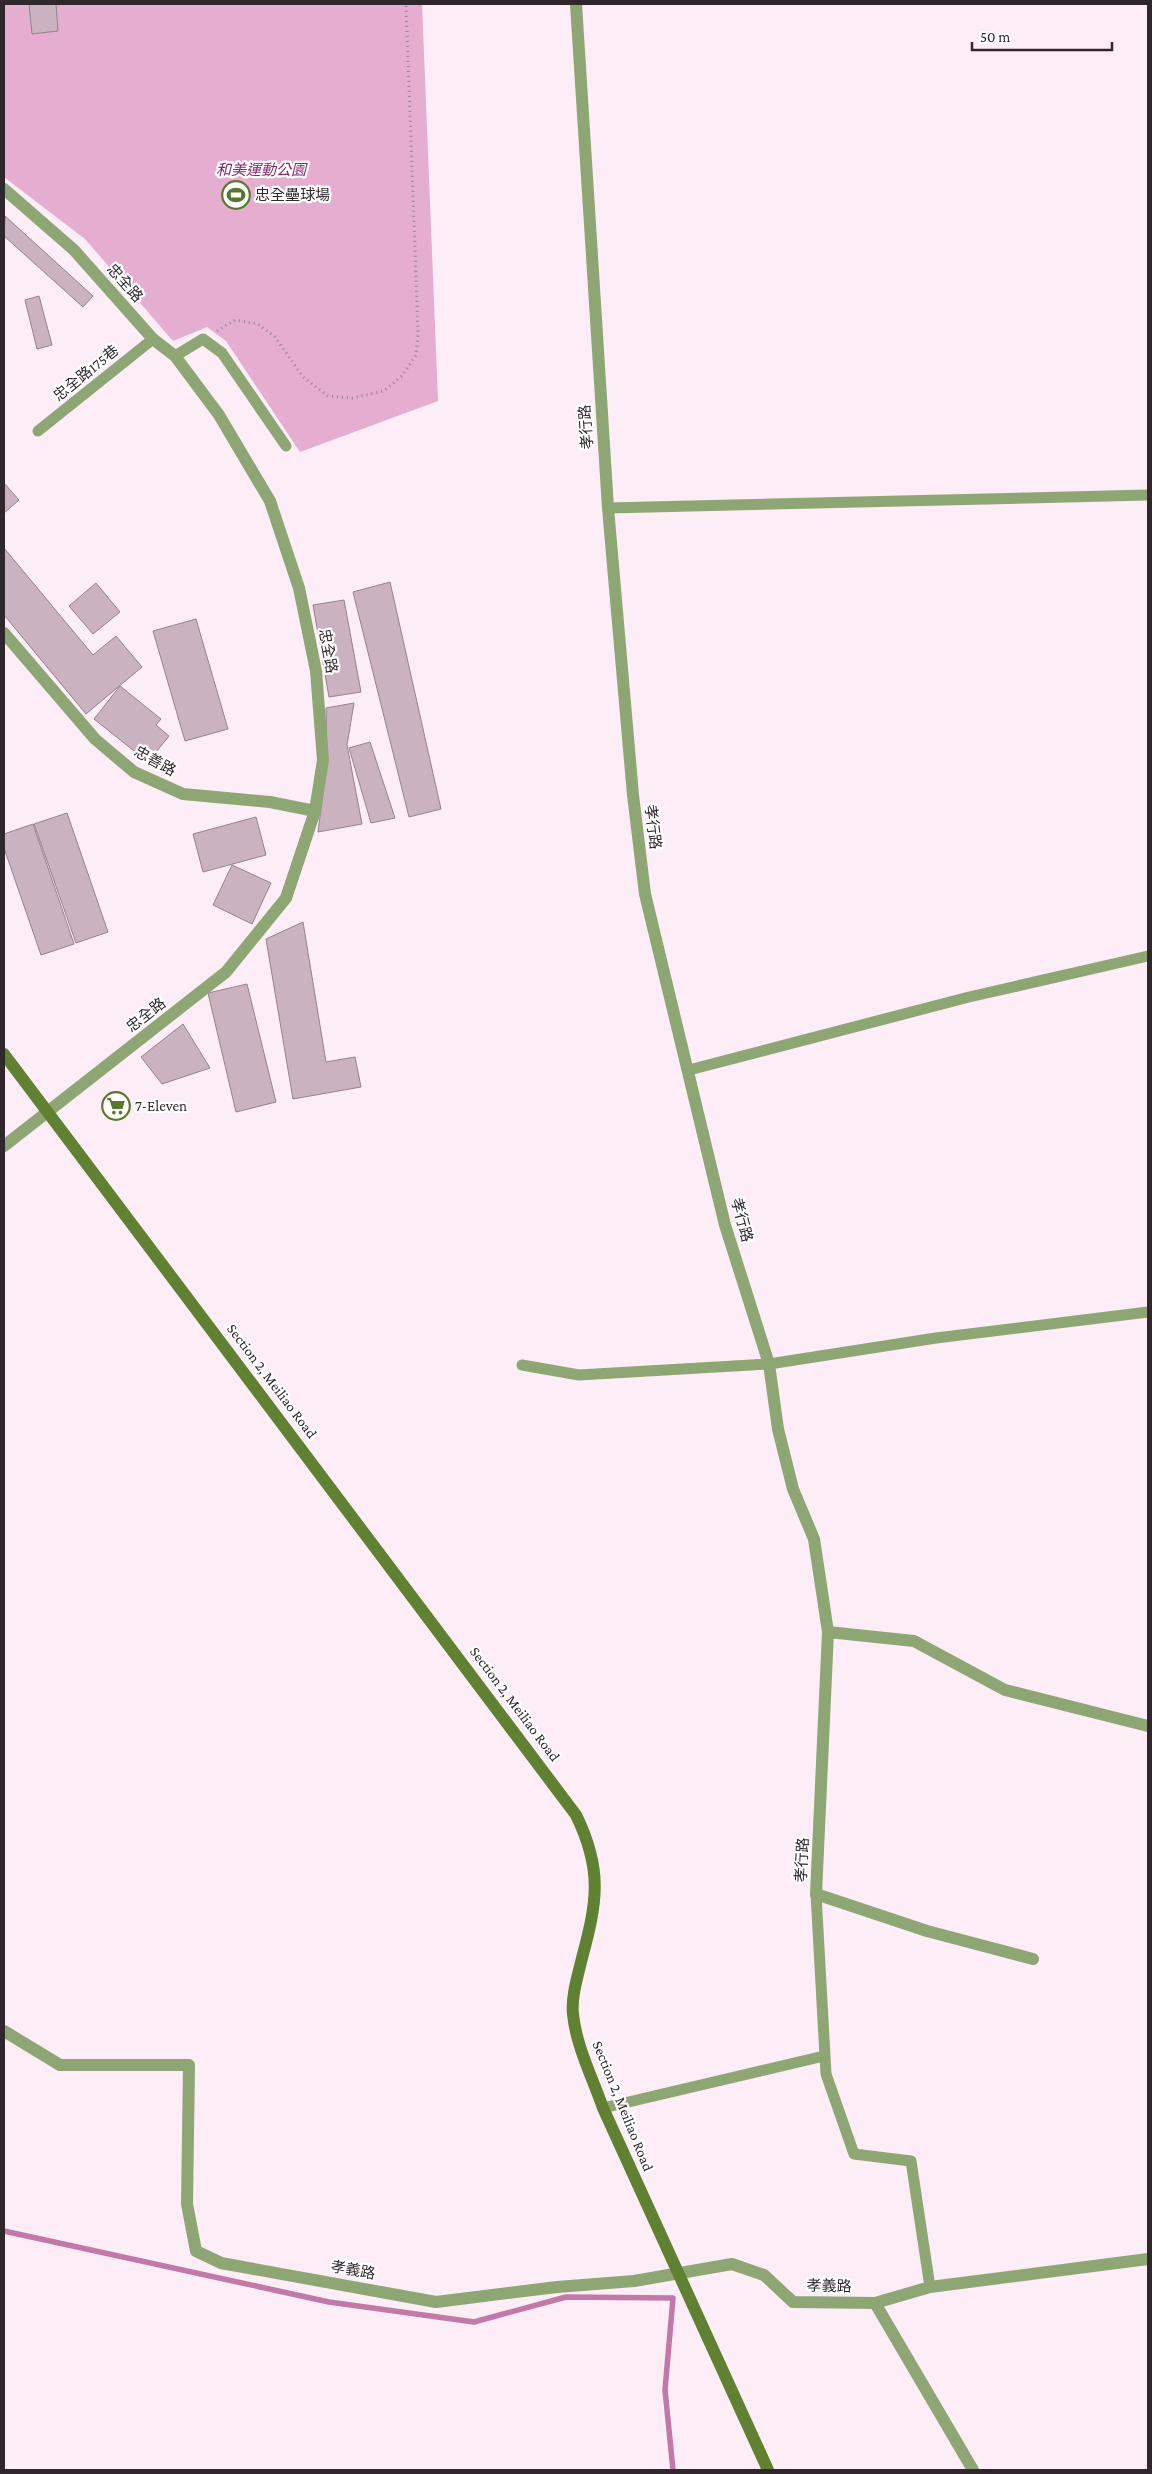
<svg xmlns="http://www.w3.org/2000/svg" width="1152" height="2474" font-family="'Crimson Pro','Noto Sans TC',serif">
<rect width="100%" height="100%" fill="#fcedf6"/>
<path fill="#e5adcf" d="M4,4H422L438,401L300,452L226,341L207,327L173,341L85,239L4,177Z"/>
<g fill="none" stroke-linecap="round" stroke-linejoin="round">
<path stroke="#c379a8" stroke-width="5.5" d="M4,2231L329,2302L474,2322L566,2297L673,2298L665,2390L673,2470"/>
</g>
<path fill="#cab2c0" stroke="#97818e" d="M29,4H56L58,31L32,34Z
M5,216L93,296L83,307L4,236Z
M39,296L52,345L37,349L25,300Z
M4,483L19,500L4,513Z
M4,548L93,655L116,636L142,667L86,714L4,615Z
M390,582L441,809L409,817L353,592Z
M96,583L120,612L93,634L69,606Z
M344,600L361,692L329,697L313,605Z
M196,619L228,729L185,741L153,631Z
M120,686L161,719L156,725L169,736L148,762L94,719Z
M354,703L347,745L362,824L318,832L327,761L326,708Z
M370,742L395,818L371,823L349,748Z
M67,813L108,932L76,943L34,824Z
M256,817L266,855L203,872L193,834Z
M33,824L74,944L41,955L4,848V834Z
M232,865L271,883L252,924L213,905Z
M303,922L326,1062L355,1057L361,1087L293,1099L266,939Z
M247,984L276,1102L236,1112L208,993Z
M183,1024L210,1068L162,1084L141,1057Z"/>
<g fill="none" stroke-linecap="round" stroke-linejoin="round">
<path stroke="#92868e" stroke-width="3" stroke-dasharray="1 4" stroke-linecap="butt" d="M217,331L235,320L258,324L275,337L303,377L328,396L352,398L384,391L402,376L416,355L418,333L406,4"/>
<path stroke="#8ea674" stroke-width="11" d="M175,356L203,339L222,353L286,446
M38,431L153,339
M608,508L1148,495
M689,1070L969,997L1148,956
M522,1365L579,1375L769,1364L936,1338L1148,1312
M816,1894L826,2074L854,2154L911,2161L930,2287
M603,2108L824,2056"/>
<path stroke="#8ea674" stroke-width="12" d="M576,4L608,508L633,795L645,894L725,1225L769,1364L778,1429L793,1489L814,1539L828,1632L816,1894L927,1931L1033,1959
M4,189L74,250L153,339L175,356L219,415L270,501L299,588L316,671L323,760L315,811L286,898L226,972L4,1146
M4,633L95,739L134,772L183,794L270,802L315,811
M828,1632L914,1641L1005,1690L1148,1726
M4,2031L60,2065H189L187,2204L196,2251L221,2263L436,2302L557,2287L634,2281L732,2264L764,2275L793,2302L875,2303L973,2470
M875,2303L930,2287L1148,2259"/>
<path stroke="#5f8131" stroke-width="12" d="M4,1054L576,1815C603,1870 597,1902 582,1958C578,1975 571,1997 573,2014C576,2046 593,2079 603,2108L768,2470"/>
</g>
<defs>
<symbol id="stadium-ring" viewBox="-11 -11 22 22"><circle r="9.5" fill="#fff" stroke="#59782f" stroke-width="1.5"/><path d="M0-5a6.5 5 0 1 0 0 10a6.5 5 0 1 0 0-10ZM-3.5-1.8h7v3.6h-7Z" fill="#59782f"/></symbol>
<symbol id="supermarket-ring" viewBox="-11 -11 22 22"><circle r="9.5" fill="#fff" stroke="#59782f" stroke-width="1.5"/><path d="M-6-5.5h2.5l.6 2H6L4.5 2H-2.5L-4.4-4H-6ZM-1.5 3.2a1.3 1.3 0 1 0 .1 0ZM3 3.2a1.3 1.3 0 1 0 .1 0Z" fill="#59782f"/></symbol>
</defs>
<g fill-rule="evenodd">
<use href="#stadium-ring" x="220" y="179" width="32" height="32"/>
<use href="#supermarket-ring" x="100" y="1090" width="32" height="32"/>
</g>
<g text-anchor="middle" stroke-width="4.5" stroke-linejoin="round" paint-order="stroke">
<g font-size="15" font-style="italic" fill="#832b68" stroke="#fff">
<text x="261" y="175">和美運動公園</text>
</g>
<g font-size="15" fill="#30272d" stroke="#fff" text-anchor="start">
<text x="255" y="200">忠全壘球場</text>
<text x="135" y="1111">7-Eleven</text>
</g>
<g font-size="15" fill="#30272d" stroke="#fff">
<text transform="translate(125 283) rotate(48)" y="5">忠全路</text>
<text transform="translate(86 373) rotate(-39)" y="5">忠全路175巷</text>
<text transform="translate(586 427) rotate(-94)" y="5">孝行路</text>
<text transform="translate(328 651) rotate(80)" y="5">忠全路</text>
<text transform="translate(155 761) rotate(29)" y="5">忠善路</text>
<text transform="translate(653 827) rotate(83)" y="5">孝行路</text>
<text transform="translate(146 1015) rotate(-38)" y="5">忠全路</text>
<text transform="translate(742 1220) rotate(75)" y="5">孝行路</text>
<text transform="translate(272 1381) rotate(53)" y="5">Section 2, Meiliao Road</text>
<text transform="translate(515 1704) rotate(53)" y="5">Section 2, Meiliao Road</text>
<text transform="translate(802 1860) rotate(-87)" y="5">孝行路</text>
<text transform="translate(623 2106) rotate(68)" y="5">Section 2, Meiliao Road</text>
<text transform="translate(353 2270) rotate(10)" y="5">孝義路</text>
<text transform="translate(829 2286) rotate(1)" y="5">孝義路</text>
</g>
</g>
<rect width="1152" height="2474" fill="none" stroke="#30272d" stroke-width="10"/>
<path d="M972 42v8h140v-8" fill="none" stroke="#30272d" stroke-width="2.5"/>
<text x="980" y="42" font-size="15" fill="#30272d" stroke="#ffffff" stroke-width="4" paint-order="stroke">50 m</text>
</svg>
